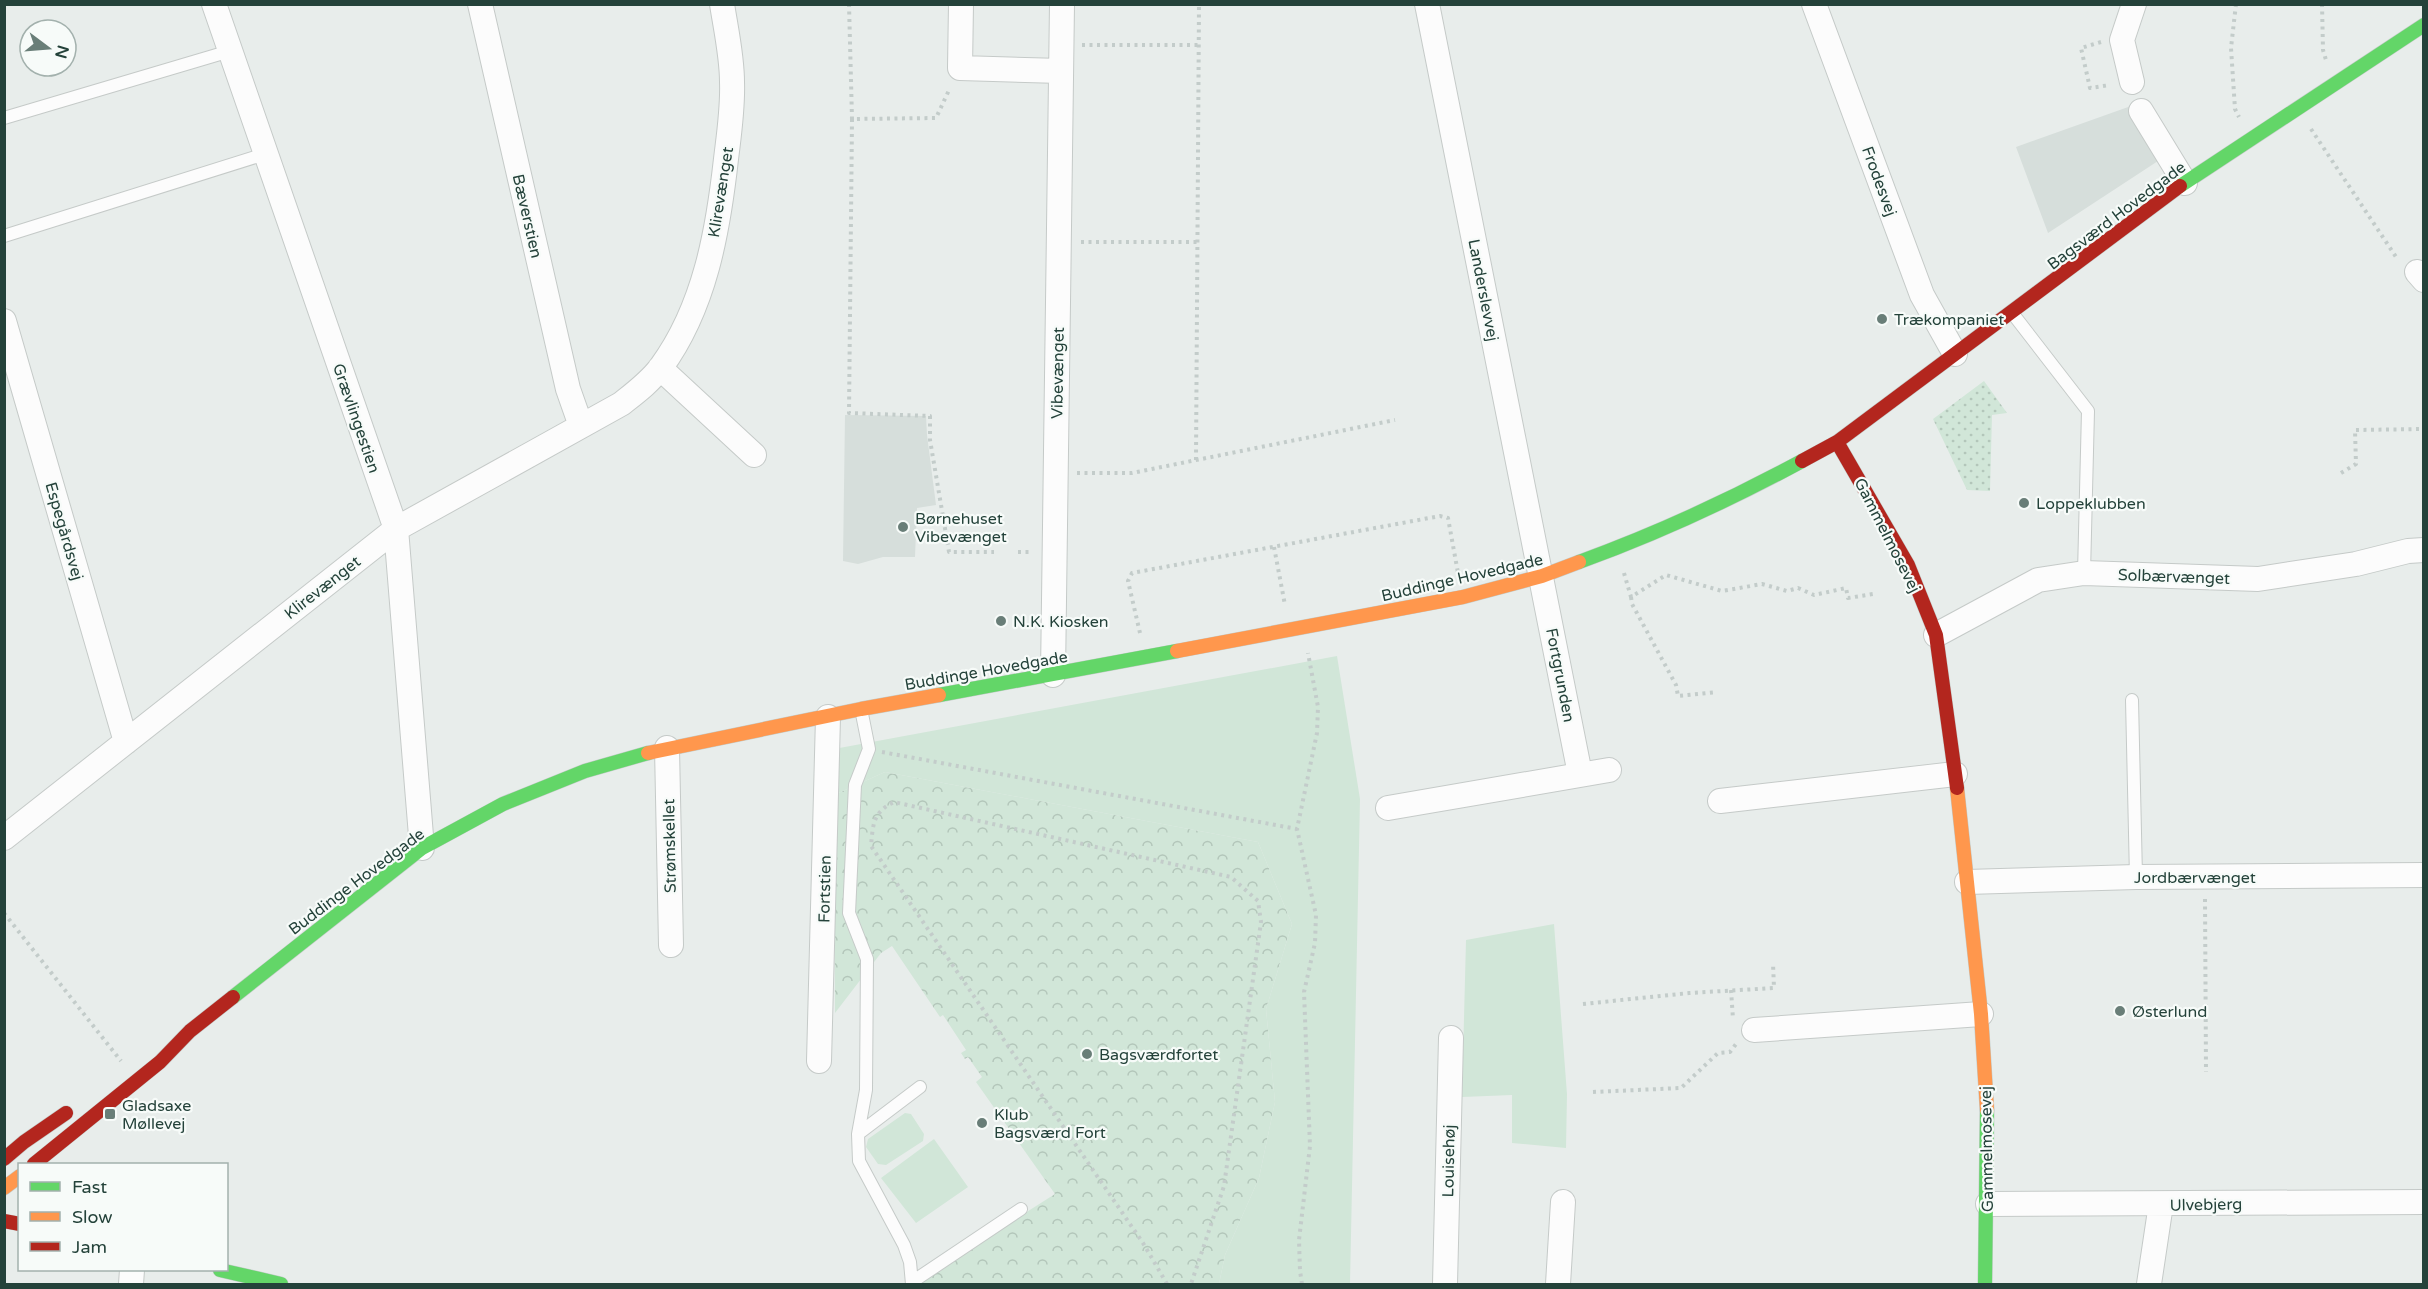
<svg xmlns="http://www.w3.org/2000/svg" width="2428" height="1289" font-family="'Varela Round',sans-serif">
<defs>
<pattern id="grass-dots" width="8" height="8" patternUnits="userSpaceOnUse" patternTransform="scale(1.5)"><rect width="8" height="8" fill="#d1e6d8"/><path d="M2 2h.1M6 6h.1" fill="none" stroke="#b3c6ba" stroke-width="1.8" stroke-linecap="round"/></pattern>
<pattern id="forest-crowns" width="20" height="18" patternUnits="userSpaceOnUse" patternTransform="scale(1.5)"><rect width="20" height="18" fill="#d1e6d8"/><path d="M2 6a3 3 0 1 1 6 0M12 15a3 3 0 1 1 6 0" fill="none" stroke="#b3c6ba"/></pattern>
</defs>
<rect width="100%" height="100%" fill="#e8edeb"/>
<path fill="#d6dedb" d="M2131,106L2158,161L2048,233L2016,147Z
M845,415L926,416L927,435L936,505L917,508L915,557H883L858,564L843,561Z"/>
<path fill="url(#grass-dots)" d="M1984,381L2007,413L1992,415L1990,491L1967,490L1933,419Z"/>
<path fill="url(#forest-crowns)" d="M885,772L1258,842L1292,924L1266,1009L1275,1102L1259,1178L1225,1255L1219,1284H913L1055,1194L976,1082L982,1077L968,1057L965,1059L961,1053L966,1050L943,1015L940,1017L892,946L881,953L835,1013L834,795Z"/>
<path fill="#d1e6d8" d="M1337,656L1360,799L1350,1284H1219L1225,1255L1259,1178L1275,1102L1266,1009L1292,924L1258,842L885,772L834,795V749Z
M1554,924L1567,1094L1566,1148L1512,1143V1095L1462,1097L1466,940Z
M905,1113L911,1114L924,1134L923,1141L886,1165L878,1164L866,1147L868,1139Z
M934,1139L968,1187L916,1223L881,1178Z"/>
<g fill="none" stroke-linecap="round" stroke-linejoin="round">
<defs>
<path id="lane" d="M4,118L230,51
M4,236L265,154
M2013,314L2088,411L2084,573
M2132,700L2136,877
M861,709L869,749L855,785L849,913L867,959L866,1090L858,1134L859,1161L904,1245L910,1262L912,1284
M858,1134L920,1087
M912,1282L1021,1209"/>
<path id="street" d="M214,4L396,529L422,848
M480,4L568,389L581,426
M961,4L960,68L1061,71
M1427,4L1580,774
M1814,4L1922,295L1955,354
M2132,82L2122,40L2134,4
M2141,111L2185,183
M2417,272L2424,280
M4,321L126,742
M660,368L754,455
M1936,635L2038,580L2084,573L2258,579L2356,564L2408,551L2424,550
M1053,675L1062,4
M667,748L671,945
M1720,801L1955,774
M1388,808L1609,770
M4,838L396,529L621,404C635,393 650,382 661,367C705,307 718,231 726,159C729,134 733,108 732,82C732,56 726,30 722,4
M1967,882L2136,877L2424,875
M1754,1030L1981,1014
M819,1061L828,717
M1988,1204L2424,1202
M131,1284L132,1270
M1445,1284L1451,1038
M1558,1284L1563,1202
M2149,1284L2161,1204"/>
<path id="fast" d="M2180,186L2424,25
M1579,562C1656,534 1730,500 1802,461
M939,695L1177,651
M233,997L422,848L503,804L585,771L648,753
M220,1270L281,1284
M1985,1284L1987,1110"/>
<path id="slow" d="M1177,651L1463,597L1542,576L1579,562
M648,753L861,709L939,695
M1957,788L1981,1014L1987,1110
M4,1188L20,1176"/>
<path id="jam" d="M1837,442L1908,565L1936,635L1957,788
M1802,461L1837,442L2180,186
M4,1159L24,1142L66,1113
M34,1164L160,1062L190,1031L233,997
M4,1221L20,1224"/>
</defs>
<use href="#lane" stroke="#c5cac8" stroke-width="14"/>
<use href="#street" stroke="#c5cac8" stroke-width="26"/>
<use href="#fast" stroke="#c3cbc8" stroke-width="15"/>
<use href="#slow" stroke="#c3cbc8" stroke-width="15"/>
<use href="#jam" stroke="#c3cbc8" stroke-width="15"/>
<path stroke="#c3ccca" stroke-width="4" stroke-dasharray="3 4.5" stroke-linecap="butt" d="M849,4L852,119L936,118L950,88
M2236,4L2231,48L2235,109L2239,117
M2322,4L2323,50L2326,60
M2101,42L2081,48L2090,88L2110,85
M1082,45H1198
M852,119L849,413L930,416V440L949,552H994
M2311,129L2398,260
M1081,242H1197
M1196,460L1199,4
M1077,473H1132L1395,420
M2341,473L2356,464L2355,430L2424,429
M1274,547L1285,605
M1018,552H1032
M1624,573L1631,597L1666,575L1722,591L1762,584L1787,591L1798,588L1814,595L1846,588L1848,598L1873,594
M1631,597L1632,604L1676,685L1678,696L1717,692
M1140,633L1128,581L1132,573L1440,516L1448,518L1458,573
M882,752L1297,829
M2205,899L2206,1072
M4,913L121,1061
M1731,990L1733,1019
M1583,1004L1689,993L1774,988L1773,963
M1593,1092L1681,1088L1718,1053L1730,1052L1736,1044
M1167,1284L1143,1243L871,846C873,824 873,812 894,802L1231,877L1258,901L1261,922L1224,1186L1191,1284
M1302,1284L1300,1271L1299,1240L1310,1146L1304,992L1315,943L1316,915L1297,829L1317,733L1318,707L1308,653"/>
<use href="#lane" stroke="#fcfcfc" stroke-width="12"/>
<use href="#street" stroke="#fcfcfc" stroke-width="24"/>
<use href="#fast" stroke="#63d668" stroke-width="14"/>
<use href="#slow" stroke="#ff974d" stroke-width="14"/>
<use href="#jam" stroke="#b3261e" stroke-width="14"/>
</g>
<g fill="#697e78" stroke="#f7fbf9" stroke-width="2">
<circle cx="1882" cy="319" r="6"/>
<circle cx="2024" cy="503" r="6"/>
<circle cx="903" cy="527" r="6"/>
<circle cx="1001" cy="621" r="6"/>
<circle cx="2120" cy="1011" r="6"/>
<circle cx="1087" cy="1054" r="6"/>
<rect x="104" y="1108" width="12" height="12" rx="3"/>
<circle cx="982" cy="1123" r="6"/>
</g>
<g text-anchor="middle" stroke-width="4.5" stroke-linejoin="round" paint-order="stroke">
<g font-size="16" fill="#24423a" stroke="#f7fbf9">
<text transform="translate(1880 181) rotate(70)" y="6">Frodesvej</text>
<text transform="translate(720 192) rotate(-81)" y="6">Klirevænget</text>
<text transform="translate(2116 215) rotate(-37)" y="6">Bagsværd Hovedgade</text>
<text transform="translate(528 216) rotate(77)" y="6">Bæverstien</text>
<text transform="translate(1484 290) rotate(79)" y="6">Landerslevvej</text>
<text transform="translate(1057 373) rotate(-89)" y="6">Vibevænget</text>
<text transform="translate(357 418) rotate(71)" y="6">Grævlingestien</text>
<text transform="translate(65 531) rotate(74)" y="6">Espegårdsvej</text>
<text transform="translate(1888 535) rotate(63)" y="6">Gammelmosevej</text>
<text transform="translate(2174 576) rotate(2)" y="6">Solbærvænget</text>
<text transform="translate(1462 577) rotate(-13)" y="6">Buddinge Hovedgade</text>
<text transform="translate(322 587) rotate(-38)" y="6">Klirevænget</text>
<text transform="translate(986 670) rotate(-10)" y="6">Buddinge Hovedgade</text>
<text transform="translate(1561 675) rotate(79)" y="6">Fortgrunden</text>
<text transform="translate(669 846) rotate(-91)" y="6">Strømskellet</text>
<text x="2195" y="883">Jordbærvænget</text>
<text transform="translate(356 881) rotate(-37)" y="6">Buddinge Hovedgade</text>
<text transform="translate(824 889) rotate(-89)" y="6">Fortstien</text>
<text transform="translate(1986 1149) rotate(-91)" y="6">Gammelmosevej</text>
<text transform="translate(1448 1161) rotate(-89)" y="6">Louisehøj</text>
<text transform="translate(2206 1204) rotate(-1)" y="6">Ulvebjerg</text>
</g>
<g font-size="16" fill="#24423a" stroke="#f7fbf9" text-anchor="start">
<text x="1894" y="325">Trækompaniet</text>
<text x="2036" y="509">Loppeklubben</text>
<text x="915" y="524">Børnehuset<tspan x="915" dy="18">Vibevænget</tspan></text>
<text x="1013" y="627">N.K. Kiosken</text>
<text x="2132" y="1017">Østerlund</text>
<text x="1099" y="1060">Bagsværdfortet</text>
<text x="122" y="1111">Gladsaxe<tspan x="122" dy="18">Møllevej</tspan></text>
<text x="994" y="1120">Klub<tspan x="994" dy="18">Bagsværd Fort</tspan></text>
</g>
</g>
<rect width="2428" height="1289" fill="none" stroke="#24423a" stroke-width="12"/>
<rect x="18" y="1163" width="210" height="108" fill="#f7fbf9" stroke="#a3b1ad" stroke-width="1.5"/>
<rect x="30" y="1182" width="30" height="9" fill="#63d668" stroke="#a3b1ad" stroke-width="1.5"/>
<text x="72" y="1193" font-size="18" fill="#24423a">Fast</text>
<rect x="30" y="1212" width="30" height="9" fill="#ff974d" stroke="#a3b1ad" stroke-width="1.5"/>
<text x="72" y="1223" font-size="18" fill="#24423a">Slow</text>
<rect x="30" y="1242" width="30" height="9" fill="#b3261e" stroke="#a3b1ad" stroke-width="1.5"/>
<text x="72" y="1253" font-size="18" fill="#24423a">Jam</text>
<g transform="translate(48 48) rotate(106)"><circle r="28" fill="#f7fbf9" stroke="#a3b1ad" stroke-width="1.5"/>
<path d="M0-4.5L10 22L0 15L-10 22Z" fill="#697e78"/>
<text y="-9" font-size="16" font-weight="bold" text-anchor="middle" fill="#24423a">N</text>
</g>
</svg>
